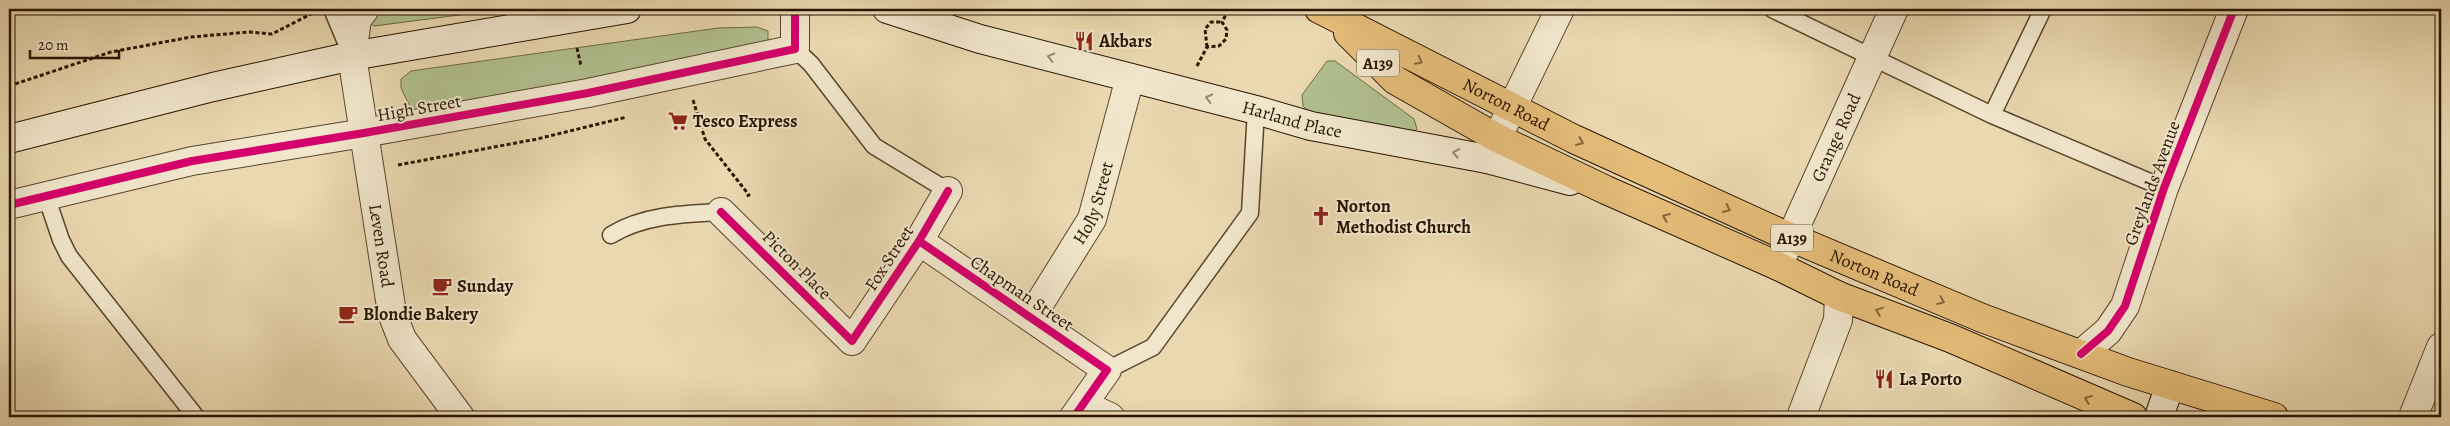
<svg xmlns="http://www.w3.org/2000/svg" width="2450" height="426" font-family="Alegreya,serif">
<rect width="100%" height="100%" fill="#ead8b0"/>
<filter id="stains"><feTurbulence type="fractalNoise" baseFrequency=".004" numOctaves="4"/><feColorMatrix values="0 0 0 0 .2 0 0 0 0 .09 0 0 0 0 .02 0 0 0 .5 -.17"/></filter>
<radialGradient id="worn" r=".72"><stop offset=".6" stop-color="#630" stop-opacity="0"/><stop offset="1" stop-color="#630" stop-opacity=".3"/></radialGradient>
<path fill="#b1c090" stroke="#6c6a48" d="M379,9H506L374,26L370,23L374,12Z
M757,27L768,31V45L413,113L401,88V79L411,71L718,28Z
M1327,61H1335L1414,119L1417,129L1412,133H1407L1308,111L1303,106L1302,95Z"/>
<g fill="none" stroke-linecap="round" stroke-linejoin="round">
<defs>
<path id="lane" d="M332,9L350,52
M1772,9L1992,115L2164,188
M795,49L811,64L874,146L948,191
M1992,115L2043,9
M46,196L61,240L69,256L196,417
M611,235C644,215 683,214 721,212
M1107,370L1153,347L1250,213L1256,110"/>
<g id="street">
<path id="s1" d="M365,9L357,19L352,56L392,313L402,339L460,417"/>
<path d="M1487,159L1560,9"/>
<path d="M9,205L192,161L364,133L588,93L795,49V9"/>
<path d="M721,212L852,341L919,241L948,191"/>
<path d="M919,241L1107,370L1074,417"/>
<path id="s2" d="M1778,266L1894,9"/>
<path id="s3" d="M1031,317L1092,219L1130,78"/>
<path d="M2081,354L2108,331L2125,306L2164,188L2234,9"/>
<path d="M1084,405L1110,417"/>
<path d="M1801,417L1838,320L1839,296"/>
<path d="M2413,417L2441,347"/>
</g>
<g id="secondary">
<path id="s4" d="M887,9L980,39L1256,110L1311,126L1487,159L1570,181"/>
<path d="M9,139L213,87L352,56L627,9"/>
<path d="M2159,417L2170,385"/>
</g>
<g id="primary">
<path id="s5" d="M1319,9L1574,139L1778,232L1982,318L2128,372L2274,417"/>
<path d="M1348,33L1395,80L1497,138L1606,190L1778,266L1839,296L1950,338L2133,417"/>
</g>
</defs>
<use href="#lane" stroke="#58452c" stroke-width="19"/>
<use href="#street" stroke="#58452c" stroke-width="30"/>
<use href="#secondary" stroke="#271400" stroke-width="30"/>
<use href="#primary" stroke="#271400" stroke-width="30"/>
<path stroke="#271400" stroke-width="3" stroke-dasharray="4 2.5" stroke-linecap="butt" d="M1207,47L1205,29L1211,22H1222
M577,48L581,66
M1197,66L1207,47L1219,46L1226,39L1227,30L1222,22L1229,9
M9,86L111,52L191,37L249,32L272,34L311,14
M693,100L705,139L749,195L745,197
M398,165L537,139L627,117"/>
<use href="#lane" stroke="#f1e6cc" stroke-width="16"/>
<use href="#street" stroke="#f1e6cc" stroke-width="28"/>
<use href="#secondary" stroke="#f1e6cc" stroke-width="28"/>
<use href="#primary" stroke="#e5bc78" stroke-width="28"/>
<defs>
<path id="cycleway" d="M9,205L192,161L364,133L588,93L795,49V9
M721,212L852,341L919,241L948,191
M919,241L1107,370L1074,417
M2081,354L2108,331L2125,306L2164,188L2234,9"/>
</defs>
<use href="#cycleway" stroke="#f1e6cc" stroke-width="11"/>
<use href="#cycleway" stroke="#d6006c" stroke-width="8"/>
</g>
<defs><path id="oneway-chevron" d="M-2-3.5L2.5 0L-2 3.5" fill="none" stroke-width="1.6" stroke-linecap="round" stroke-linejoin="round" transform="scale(1.25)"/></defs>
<g stroke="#968870">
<use href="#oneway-chevron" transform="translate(1051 57) rotate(-166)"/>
<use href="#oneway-chevron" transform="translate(1209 98) rotate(-166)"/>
<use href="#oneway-chevron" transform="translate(1456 153) rotate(-169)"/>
</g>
<g stroke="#86683c">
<use href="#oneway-chevron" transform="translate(1419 61) rotate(27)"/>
<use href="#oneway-chevron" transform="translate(1580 142) rotate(25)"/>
<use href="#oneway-chevron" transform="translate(1727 209) rotate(25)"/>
<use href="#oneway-chevron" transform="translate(1666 217) rotate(-156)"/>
<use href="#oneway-chevron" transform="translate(1941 301) rotate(23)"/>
<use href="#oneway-chevron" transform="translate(1879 311) rotate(-159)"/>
<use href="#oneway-chevron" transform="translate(2088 399) rotate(-156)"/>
</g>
<defs>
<symbol id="restaurant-bare" viewBox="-9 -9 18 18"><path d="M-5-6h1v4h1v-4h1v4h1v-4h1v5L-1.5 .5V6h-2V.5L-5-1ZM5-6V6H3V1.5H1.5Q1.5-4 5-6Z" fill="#8f2418" stroke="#f1e6cc" stroke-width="2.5" paint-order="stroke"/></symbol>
<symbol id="supermarket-bare" viewBox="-9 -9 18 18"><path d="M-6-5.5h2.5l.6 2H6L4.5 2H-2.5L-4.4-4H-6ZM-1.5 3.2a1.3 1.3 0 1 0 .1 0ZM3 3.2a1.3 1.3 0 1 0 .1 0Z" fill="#8f2418" stroke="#f1e6cc" stroke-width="2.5" paint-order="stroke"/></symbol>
<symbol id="church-bare" viewBox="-9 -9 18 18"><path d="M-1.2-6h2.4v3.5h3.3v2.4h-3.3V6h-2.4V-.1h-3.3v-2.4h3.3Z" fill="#8f2418" stroke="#f1e6cc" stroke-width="2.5" paint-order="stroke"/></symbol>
<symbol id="cafe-bare" viewBox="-9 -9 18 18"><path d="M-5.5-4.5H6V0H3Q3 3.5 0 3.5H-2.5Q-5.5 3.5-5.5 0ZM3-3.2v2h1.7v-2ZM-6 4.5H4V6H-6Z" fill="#8f2418" stroke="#f1e6cc" stroke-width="2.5" paint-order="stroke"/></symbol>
</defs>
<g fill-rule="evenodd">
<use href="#restaurant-bare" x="1070" y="27" width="28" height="28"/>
<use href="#supermarket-bare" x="664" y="107" width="28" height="28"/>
<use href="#church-bare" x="1307" y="202" width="28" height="28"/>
<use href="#cafe-bare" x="428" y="272" width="28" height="28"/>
<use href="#cafe-bare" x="334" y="300" width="28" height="28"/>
<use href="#restaurant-bare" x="1870" y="365" width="28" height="28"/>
</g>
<g text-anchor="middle" stroke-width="4" stroke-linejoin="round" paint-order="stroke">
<g fill="#f1e6cc" stroke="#64533d" stroke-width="1">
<rect x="1357" y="49.5" width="42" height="27" rx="4"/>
<rect x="1771" y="224.5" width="42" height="27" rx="4"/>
</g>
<g font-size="16" font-weight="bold" fill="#271400">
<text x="1378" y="69">A139</text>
<text x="1792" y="244">A139</text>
</g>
<g font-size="18" font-weight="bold" fill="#271400" stroke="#f1e6cc" text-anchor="start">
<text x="1099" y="47">Akbars</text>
<text x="693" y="127">Tesco Express</text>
<text x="1336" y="212">Norton<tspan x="1336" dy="21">Methodist Church</tspan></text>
<text x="457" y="292">Sunday</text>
<text x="363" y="320">Blondie Bakery</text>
<text x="1899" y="385">La Porto</text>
</g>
<g font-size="18" fill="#271400" stroke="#f1e6cc">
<text dy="6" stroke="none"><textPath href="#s5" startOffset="210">Norton Road</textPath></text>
<text transform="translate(419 108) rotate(-10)" y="6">High Street</text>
<text dy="6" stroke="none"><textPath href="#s4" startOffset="420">Harland Place</textPath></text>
<text dy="6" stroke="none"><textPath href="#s2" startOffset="141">Grange Road</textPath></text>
<text transform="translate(2152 183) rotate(-70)" y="6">Greylands Avenue</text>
<text dy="6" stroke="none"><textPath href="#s3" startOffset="131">Holly Street</textPath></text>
<text dy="6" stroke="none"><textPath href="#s1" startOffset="242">Leven Road</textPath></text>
<text transform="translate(889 258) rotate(-57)" y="6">Fox Street</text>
<text transform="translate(797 265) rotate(45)" y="6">Picton Place</text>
<text dy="6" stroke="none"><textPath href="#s5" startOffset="615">Norton Road</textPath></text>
<text transform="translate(1022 293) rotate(34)" y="6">Chapman Street</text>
</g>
</g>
<rect width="2450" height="426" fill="none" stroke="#ead8b0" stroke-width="30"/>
<rect x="10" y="10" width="2430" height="406" fill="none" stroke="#271400" stroke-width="2.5"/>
<rect x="15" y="15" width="2420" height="396" fill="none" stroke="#271400"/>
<path d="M30 50v8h89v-8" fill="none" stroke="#271400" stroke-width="2.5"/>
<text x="38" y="50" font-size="15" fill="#271400" stroke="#f1e6cc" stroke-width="4" paint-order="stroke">20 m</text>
<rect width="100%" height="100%" filter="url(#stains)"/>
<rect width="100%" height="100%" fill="url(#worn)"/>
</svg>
